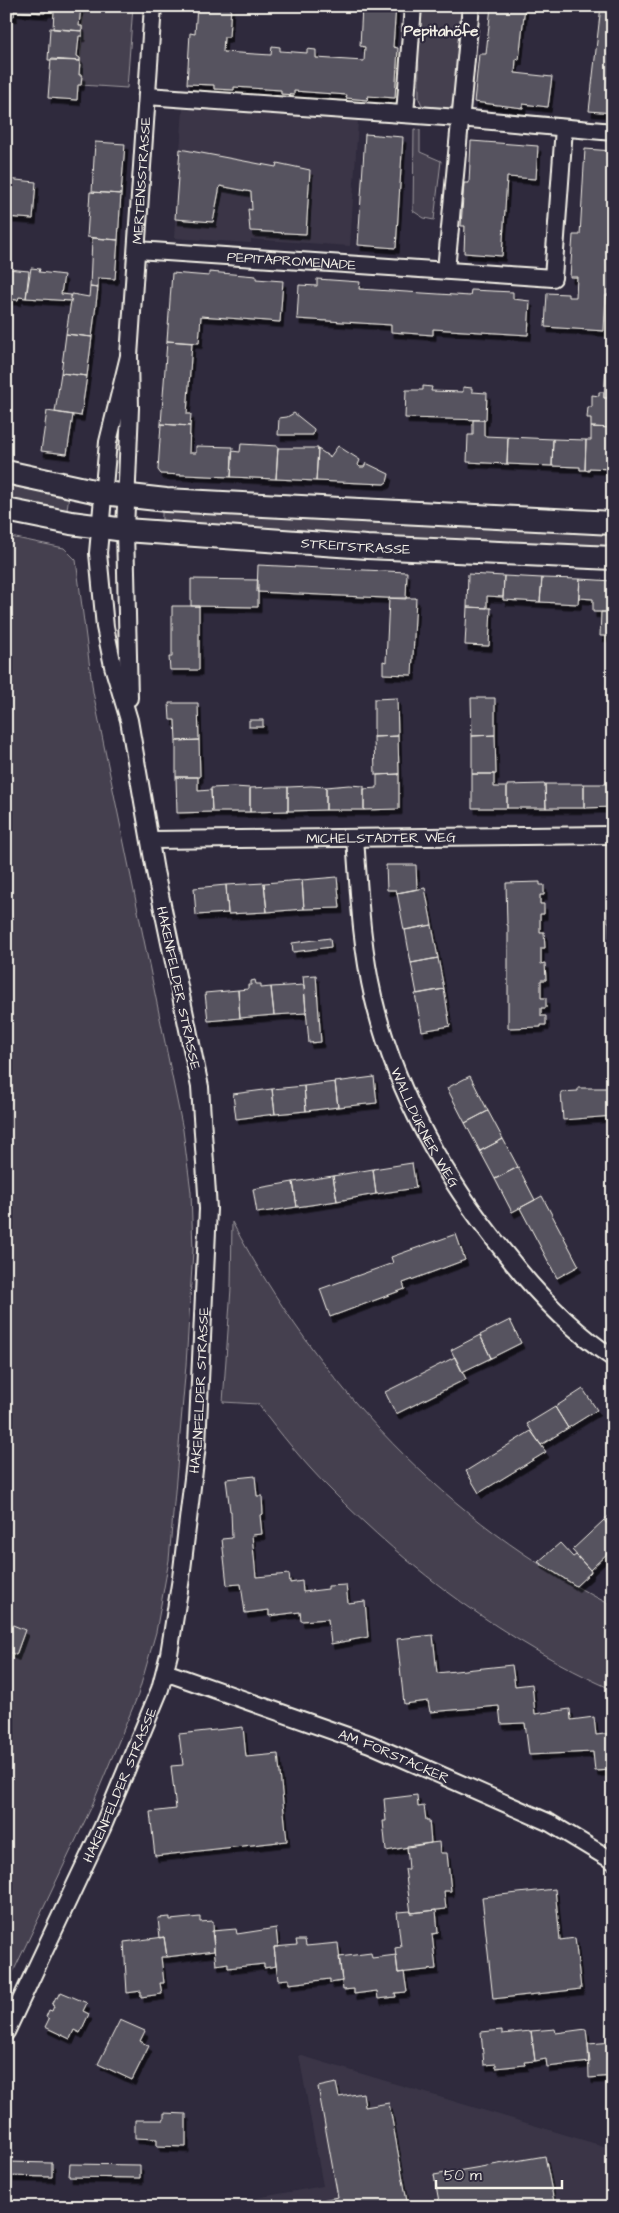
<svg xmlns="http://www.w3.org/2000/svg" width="619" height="2213" font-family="'Architects Daughter',sans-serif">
<defs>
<filter id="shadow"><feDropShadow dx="3" dy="5.5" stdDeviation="0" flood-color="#0009"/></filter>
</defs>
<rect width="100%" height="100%" fill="#2f2a3d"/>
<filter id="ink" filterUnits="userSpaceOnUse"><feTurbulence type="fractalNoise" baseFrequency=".02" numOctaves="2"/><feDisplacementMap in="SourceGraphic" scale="10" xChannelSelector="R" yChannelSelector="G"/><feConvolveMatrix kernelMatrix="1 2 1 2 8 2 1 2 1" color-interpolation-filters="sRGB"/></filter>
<g filter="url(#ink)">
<path fill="#3b3647" d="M183,109L358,121L350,246L251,239V243L174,238Z
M299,2055L613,2149V2207H207L323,2186Z"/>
<path fill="#454050" stroke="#9c989c" d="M84,6H133L127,88L81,85L82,75H79Z
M418,6H467C464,32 463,89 450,109L434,113L422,105L419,99Z
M414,129L420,130V152L441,161L434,220L424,218L413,211Z
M6,476L69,494L67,510L6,499Z
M162,511L613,531V550L491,545L162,524Z
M6,536L64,548L76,560L93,692L183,1130L191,1192L193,1250L186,1365L169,1560L156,1632L138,1695L91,1808L6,1987Z
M232,1222C320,1385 446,1522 613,1606V1690C507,1642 410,1571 329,1488C303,1462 280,1433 258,1404L223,1402L231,1288Z"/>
<path fill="#56525f" stroke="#f4f1e8" filter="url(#shadow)" d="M8,6H46L45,13L14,11V16H8Z
M46,6H81L79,26H82V31L53,29L54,11H45Z
M197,6H231L229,37H224L223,52L271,55L272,46L280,47V51L294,52L307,53V49L316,50V58L364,61L365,47L360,46L362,6H396L393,47L398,48L395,98L368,96L367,100L346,98L347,95L294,91V95L281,94V90L234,87V90L214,89V85L187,84L190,33L195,34Z
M491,6H525L519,60L516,59L515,73L552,77L548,107L523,104V108L474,102L479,54H486Z
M601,6H613V113L589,111Z
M50,28L82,31V36H79L77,56L80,58V61L48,60Z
M51,59L80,61L79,75H82L81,85H78L77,100L48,98Z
M365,134L403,137L396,248L358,245Z
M471,141L538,146L536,179L507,177L502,256L464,253L465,226H461L464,183H469Z
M95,142L125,144L121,194L92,192Z
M180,149L276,167L277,163L310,170L306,234L250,231L248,209L252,210L251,192L220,186L213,222L175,219Z
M585,149L613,151V254L610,295H606L604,331L545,327L547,293L568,294V297H576L577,277H570L573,235H580Z
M6,179L36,182L33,219L6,217Z
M90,192L121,194L118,240L87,237Z
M92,238L118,240L115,279L98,278V288L90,287Z
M31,268L40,269L39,272L64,275L61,294L71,295V301L26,298Z
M6,269L29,271L26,298L19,297L18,300L6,299Z
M209,272L256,276V279L283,281L280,322L201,316L199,343L167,341L172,273L209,276Z
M317,279L360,282L359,289L470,296L471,290L513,292V299L530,301L528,335L433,329V335L391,332V325L297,319L299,285L317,286Z
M90,287L98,288L92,337L66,334L72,294L89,297Z
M66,334L92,337L87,376L61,373Z
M167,341L192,343L187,414H191L190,426L161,424Z
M606,365L612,366L613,398H604Z
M61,373L87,376L81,416L55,412Z
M423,386L432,387L431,391L463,392V387L472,388V392L487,393L486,420L405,418L406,390H423Z
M599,392H604V398H613V428L591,427V418H587L588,407H592V395L599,396Z
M47,411L73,415L67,454L41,451Z
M294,413L314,429L313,435H278L279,418L287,417Z
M473,420H484V436L508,437L507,464L467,462L468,435H473Z
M161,424L190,426L189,453H196V446L233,447L231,477L161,474L158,470Z
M591,427L613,428V469L589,468V471L585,470L586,440H591Z
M508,437L553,439L552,466L507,464Z
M553,439L586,440L585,470H580V467L552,466Z
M241,444L278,446L276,479L231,477L232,451L240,452Z
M338,446L360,460L358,465L360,467H364L366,463L389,474L387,482L384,484L316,481L318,449L330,457Z
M278,448H318L316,481L276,479Z
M258,565L407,572L406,599L257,592Z
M468,574L504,576L503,597L487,596V608L467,607Z
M504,576L542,578L540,602L503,600Z
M542,578L580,579L578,604L540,602Z
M191,579L258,580V607L191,606Z
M580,579L613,581V612H593V599L579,598Z
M389,598H416L412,675L383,674V661L386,662Z
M172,606H199V670H170L169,657H172Z
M467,607L491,608L489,646L465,645Z
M601,612H613V636H600Z
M397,698L398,736L374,737V699Z
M471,698H495V735L472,736Z
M169,703H198L199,740L176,741L175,720H170Z
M249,720H263V727H249Z
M495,735L496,774H472V736Z
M398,736L399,774L375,775L374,737Z
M199,740L200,777H176V741Z
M399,774V809L364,810V789L377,788V775Z
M472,774H494V787H507V808H472Z
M176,777H198V791L211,790L212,812L177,813Z
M545,784L546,808H507V785Z
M545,784H584V808H546Z
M584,784H613V807L584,808Z
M349,785L364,786V810H326V787Z
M311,786L326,787V810L288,811V787Z
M234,787L250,788V812H212L211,788Z
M273,787H288V811L250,812V788Z
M386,865H416L417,889L397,893L396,890H387Z
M337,877L340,908L304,909L302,880Z
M302,880L304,909L267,912L264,883Z
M540,882V885H544V895H540V904H544V914H540V932H544L545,948H541V964L545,963L546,980H541V998H546V1008H541V1016H546V1025H541V1027L508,1028V925H507L506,883Z
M264,883L267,912L228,914L226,885Z
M226,885L228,913L196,915L194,888Z
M608,885H613V922H608Z
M425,888L432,925L404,930L397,893Z
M609,922H613V955H610Z
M432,925L438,958L411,963L405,930Z
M330,938L331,947L293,952L292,943Z
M610,955H613V988H610Z
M438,958L444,989L417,994L411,963Z
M316,975L321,1042L309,1043L303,976Z
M255,980L256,984H261V988L271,987L274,1015L240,1018L238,990L248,989V985H251V981Z
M304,985L306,1013L274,1015L271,987Z
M609,988H613V1025H610Z
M444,989L450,1026L422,1031L415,994Z
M238,990L240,1018L208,1021L205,993Z
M470,1076L488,1111L465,1123L447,1088Z
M374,1077L377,1103L338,1107L335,1082Z
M335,1082L338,1107L306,1111L304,1086Z
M304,1086L306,1111L275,1114L272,1089Z
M578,1088H613V1116L563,1120L561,1092L578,1091Z
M272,1089L275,1114L236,1119L233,1094Z
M488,1111L503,1139L480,1151L465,1123Z
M503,1139L518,1167L495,1179L480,1151Z
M412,1163L416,1188L376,1194L373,1169Z
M518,1167L535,1200L512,1212L495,1179Z
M373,1169L376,1194L337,1201L333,1176Z
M333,1176L337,1201L297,1207L293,1182Z
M293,1182L297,1207L257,1213L253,1189Z
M542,1196L579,1266L557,1278L520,1208Z
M456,1234L465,1260L403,1283L405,1289L330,1317L320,1289L393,1263L391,1257Z
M510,1320L521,1343L491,1358L480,1335Z
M480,1335L491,1358L462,1372L451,1350Z
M455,1357L466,1379L396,1414L385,1392Z
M583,1389L597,1410L568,1428L555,1407Z
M555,1407L568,1428L541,1445L527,1424Z
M531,1431L546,1452L479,1493L466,1471Z
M255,1476L257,1496H262L263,1514L260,1515L262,1534L252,1535L256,1577L289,1574L290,1583L302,1581L303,1592L328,1589V1586L346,1585L348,1603L365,1601L368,1637L331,1644L328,1619L301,1621L300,1612L269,1616V1610L245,1613L241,1584L227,1585L222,1539L232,1538L231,1511H230L226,1479Z
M613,1512V1530L604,1520Z
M604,1520L613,1530V1548L590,1570L572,1550Z
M560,1543L573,1557L576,1555L590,1570L591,1572L576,1586L538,1562Z
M8,1623L25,1630L16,1655L7,1651Z
M433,1635L437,1673L512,1665L515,1686L532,1684L535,1714L570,1709L571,1720L594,1717L596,1735L613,1733V1770L595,1771L593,1752L529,1755L525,1723L501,1724L499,1706L430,1712L428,1701L404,1704L397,1639Z
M243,1727L246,1757L278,1754L287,1841L155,1856L150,1812L176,1809L171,1766L183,1765L179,1734Z
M417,1795L418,1807L424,1806L426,1820H429L431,1843L386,1851L383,1821H386L384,1799Z
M439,1842L440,1853H447L451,1891H444L446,1909L411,1913L405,1869H409L407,1846Z
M555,1889L560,1940L575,1938L581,1989L493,1999L482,1897Z
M436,1910L438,1933L432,1934L436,1969L398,1973L395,1948L401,1947L397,1912L411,1911V1913Z
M170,1917V1920L200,1917V1922L213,1921L214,1951L167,1957L164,1937L160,1938L158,1918Z
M276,1928L278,1947H274L276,1966L264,1968V1964L228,1968V1963L216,1965L212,1931L236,1929L237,1934Z
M164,1937L167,1957H161L164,1983H160L162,1994L141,1997V1991L127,1993L124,1942Z
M296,1940H305L306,1946L338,1943L342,1981L330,1983V1979L289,1984V1979L278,1980L274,1947L297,1945Z
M371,1953L372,1958L396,1955L398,1973L404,1972L407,1992L395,1993L396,1997L378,1999L377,1991L354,1994V1989L343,1990L339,1957Z
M61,1992L87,2003L83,2011L89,2014L80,2033L74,2030L70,2039L45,2027L49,2019L46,2017L49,2010L52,2011L54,2006L52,2005L56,1997L58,1998Z
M120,2020L145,2031L140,2041L149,2046L132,2080L98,2064Z
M555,2029L556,2033L586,2029L590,2062L547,2067L546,2059L535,2061L531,2031Z
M502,2030V2034L531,2031L535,2061L524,2062L525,2065L496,2068V2064L484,2065L481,2032Z
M613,2042V2076L589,2078L588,2044Z
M336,2083L339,2097L363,2093L365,2107L389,2103L408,2207H281L338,2197L318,2087Z
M164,2113L186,2114V2147L157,2146V2139L135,2138V2120H164Z
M545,2156L555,2207H440L434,2175Z
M6,2162L52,2163V2177L6,2176Z
M70,2164L140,2165V2178L69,2177Z"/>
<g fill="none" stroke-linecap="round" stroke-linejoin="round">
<defs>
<g id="street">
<path d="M147,96L459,118L613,132"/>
<path d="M405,114L413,6"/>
<path id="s1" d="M137,250L553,278L564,128"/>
<path d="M446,270L471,6"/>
<path id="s2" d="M129,698L125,530L130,408L129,356L153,6"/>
<path id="s3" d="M355,838C359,891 361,944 373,996C395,1091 444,1178 505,1253C536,1293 571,1330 613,1358"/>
<path id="s4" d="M150,840L613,835"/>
<path id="s5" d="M165,1672L370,1744L550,1823L613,1861"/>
<path id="s6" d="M6,2032L103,1826L160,1689L169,1654L181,1578L197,1445L208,1209L200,1087L155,871L129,720L113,666L105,627L98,553L108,442L129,356"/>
</g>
<g id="secondary">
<path d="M6,472L103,493L166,500L613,523"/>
<path id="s7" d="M6,510L71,523L125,530L367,547L613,558"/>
</g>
</defs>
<use href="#street" stroke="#f4f1e8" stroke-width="20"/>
<use href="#secondary" stroke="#f4f1e8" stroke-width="26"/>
<use href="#street" stroke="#2f2a3d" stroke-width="16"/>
<use href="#secondary" stroke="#2f2a3d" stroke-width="22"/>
</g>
</g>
<g text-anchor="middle" stroke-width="4.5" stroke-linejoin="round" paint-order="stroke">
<g font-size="14" fill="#f4f1e8" stroke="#2f2a3d">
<text dy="5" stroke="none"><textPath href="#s2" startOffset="518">MERTENSSTRASSE</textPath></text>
<text dy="5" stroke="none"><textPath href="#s1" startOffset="155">PEPITAPROMENADE</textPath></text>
<text dy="5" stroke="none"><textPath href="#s7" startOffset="352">STREITSTRASSE</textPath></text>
<text dy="5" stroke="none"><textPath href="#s4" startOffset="231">MICHELSTADTER WEG</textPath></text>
<text transform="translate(179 988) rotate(78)" y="5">HAKENFELDER STRASSE</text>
<text dy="5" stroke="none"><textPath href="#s3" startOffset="301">WALLDÜRNER WEG</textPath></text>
<text dy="5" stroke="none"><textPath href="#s6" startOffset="678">HAKENFELDER STRASSE</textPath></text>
<text dy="5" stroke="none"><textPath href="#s5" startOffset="244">AM FORSTACKER</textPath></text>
<text dy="5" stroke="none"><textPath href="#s6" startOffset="272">HAKENFELDER STRASSE</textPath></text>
</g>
<g font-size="15" font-weight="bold" fill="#f4f1e8" stroke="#2f2a3d">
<text x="441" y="36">Pepitahöfe</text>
</g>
</g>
<rect width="619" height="2213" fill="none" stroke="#2f2a3d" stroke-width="25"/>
<rect x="12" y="12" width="594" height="2188" fill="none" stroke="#f4f1e8" stroke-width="2" filter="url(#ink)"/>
<path d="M436 2180v8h126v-8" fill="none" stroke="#f4f1e8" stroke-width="2.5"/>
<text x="444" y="2180" font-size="15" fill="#f4f1e8" stroke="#2f2a3d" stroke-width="4" paint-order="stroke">50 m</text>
</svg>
